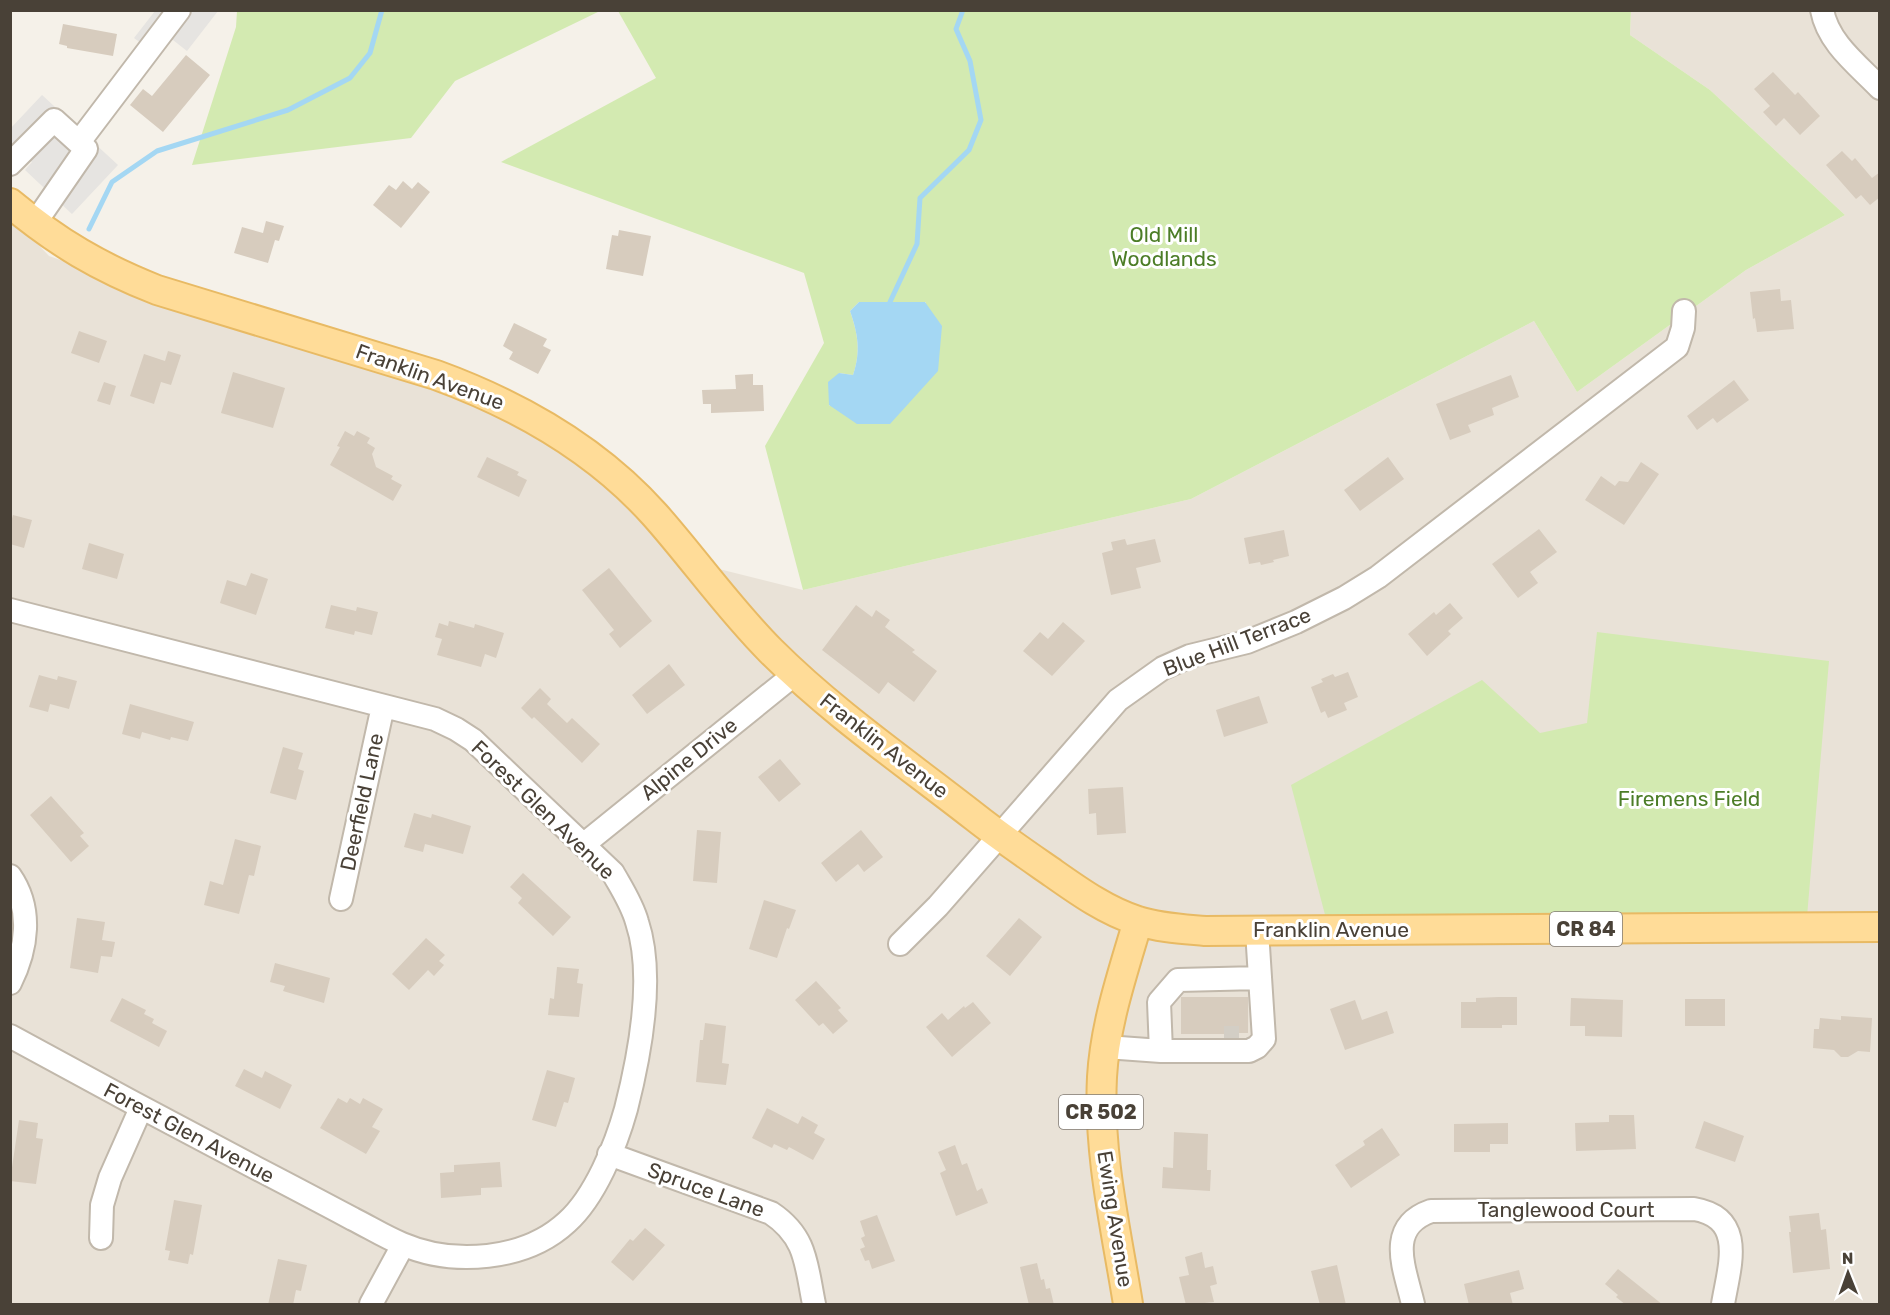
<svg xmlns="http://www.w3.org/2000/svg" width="1890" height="1315" font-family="Rubik,sans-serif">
<rect width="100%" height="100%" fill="#f5f1e9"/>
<path fill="#e9e2d7" d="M1631,11H1879V1304H11L10,215L49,256L369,367L538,429L699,564L803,590L1191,499L1534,321L1577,392L1746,270L1845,215L1710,90L1630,35Z"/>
<path fill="#d3eab1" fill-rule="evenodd" d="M1631,10L1630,35L1710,90L1845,215L1746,270L1577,392L1534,321L1191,499L803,590L765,446L824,343L804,273L501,162L656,78L618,11ZM859,302H926L829,406L839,373L853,375C861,352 858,334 850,311Z
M237,11V10L600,11L455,81L411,138L192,165L236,27Z
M1597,632L1829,661L1806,928L1329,930L1291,785L1482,680L1540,733L1587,723Z"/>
<path fill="#e6e4e1" d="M155,11H218L187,51L159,29L145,46L134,38Z
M42,95L118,165L72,214L25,170L32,162L11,142L10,129Z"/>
<path fill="#a4d7f3" d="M859,302H925L942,326L938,371L890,424H857L829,405L828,382L839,373L853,375C861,352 858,334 850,311Z"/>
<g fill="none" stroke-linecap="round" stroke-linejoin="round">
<path stroke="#a4d7f3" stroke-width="5" d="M89,229L112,182L157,151L288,110L350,78L370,53L382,10
M890,302L917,244L920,198L969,150L981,120L970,61L956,29L963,10"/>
</g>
<path fill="#d7ccbe" d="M63,24L117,34L113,56L67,48V46L59,44Z
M186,55L210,75L163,132L130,105L143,89L152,96Z
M1773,72L1795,95L1798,92L1820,116L1800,135L1784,118L1776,126L1763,112L1770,106L1754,89Z
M1842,151L1852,161L1855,158L1872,178L1880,172V197L1870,205L1861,195L1856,199L1826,165Z
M403,181L412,189L418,182L430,192L401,228L373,205L389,185L396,190Z
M266,221L284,226L279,241L275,240L268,263L234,253L242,227L263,233Z
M619,230L651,236L643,276L606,269L612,235L618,236Z
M1780,289L1781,301L1791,300L1794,329L1757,332L1755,318L1753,319L1750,292Z
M514,323L547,339L543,346L551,350L538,374L509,359L513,352L503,346Z
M79,331L107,341L99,363L71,353Z
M168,351L181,355L171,385L161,382L154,404L130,396L144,354L165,361Z
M233,372L285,388L273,428L221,413Z
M753,374V385H763L764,411L711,413V404H703L702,390L736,389L735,375Z
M1511,375L1519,397L1492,408L1494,415L1468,425L1471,432L1450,440L1436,404Z
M1734,380L1749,400L1717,423L1713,418L1697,430L1687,416Z
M104,382L116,386L110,405L97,401Z
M345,431L354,436L357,431L370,438L367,443L375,448L372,454L376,467L393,476L391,479L402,485L393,501L330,465L340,447L337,446Z
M487,457L519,472L517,475L527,480L519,497L477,477Z
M1388,457L1404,479L1360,511L1344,490Z
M1641,462L1659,474L1624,525L1585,500L1601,476L1615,486L1619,481L1628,482Z
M13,515L32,520L24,548L10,544V526Z
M1539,529L1557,552L1530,572L1538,583L1518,598L1492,564Z
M1284,530L1289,556L1273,560L1274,562L1261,565L1260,562L1249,564L1244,538Z
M1125,539L1127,545L1155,539L1161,562L1136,568L1141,588L1111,595L1102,553L1113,550L1111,542Z
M89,543L124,554L117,579L82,569Z
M609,568L652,621L620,648L609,634L614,630L582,590Z
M251,573L268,579L256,615L220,603L227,580L246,586Z
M1450,603L1463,618L1448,631L1451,634L1427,656L1408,634L1434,612L1436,615Z
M331,605L356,611L357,607L378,612L372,635L355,631L354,635L325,628Z
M856,605L872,617L876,610L890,620L885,627L915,650L912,652L937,671L914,702L888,682L879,694L822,650Z
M449,621L474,628L475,624L504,633L496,658L485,654L481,667L437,655L442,639L435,637L439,623L448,626Z
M1063,622L1085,641L1052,676L1023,651L1040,632L1048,639Z
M669,664L685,685L647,714L632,695Z
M1348,672L1358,697L1344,703L1347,710L1328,718L1325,711L1321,713L1311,687L1323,682L1321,679L1333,674L1335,677Z
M39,675L57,680L58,676L77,681L69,709L50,704L48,712L29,707Z
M540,688L551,699L547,704L567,723L572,718L600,744L582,763L534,717L532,719L521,708Z
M1259,696L1268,723L1224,737L1216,710Z
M130,704L194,722L188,741L171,737L170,740L142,732L140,739L122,734Z
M283,747L303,753L298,769L304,771L296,800L270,793Z
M780,759L801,784L779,802L758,777Z
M1123,787L1126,833L1097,835L1096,813L1089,814L1088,789Z
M51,796L84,833L80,836L89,846L71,862L30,815Z
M414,813L431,818L432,814L471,826L463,854L425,844L423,852L404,847Z
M697,830L721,832L717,883L693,881Z
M861,830L883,857L864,872L858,864L836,882L821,863Z
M235,839L261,846L254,876L249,875L239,914L204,905L210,881L223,885Z
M523,873L571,917L553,936L518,903L522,898L510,887Z
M764,900L796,910L789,929L787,928L777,958L749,949Z
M77,918L105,922L102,940L115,942L112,957L101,956L98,973L70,968Z
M1019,918L1042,937L1010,976L986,956Z
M426,938L445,955L439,961L444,965L434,976L428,970L409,990L392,974Z
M275,963L330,978L324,1003L283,991L285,986L270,982Z
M557,967L579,969L577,983L583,984L579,1017L548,1015L550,998L554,999Z
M816,981L841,1008L838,1010L848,1021L833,1034L823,1023L819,1026L795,1000Z
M1181,997H1248V1033H1239V1038H1224V1034H1181Z
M1498,997H1517V1025H1502V1028H1461V1002H1476V998Z
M122,998L146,1010L144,1014L154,1019L152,1023L167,1031L159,1047L110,1021Z
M1571,998L1623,1000L1622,1037L1585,1036V1026H1570Z
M1685,999H1725V1026H1685Z
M1355,1000L1362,1020L1387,1011L1394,1033L1345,1050L1330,1009Z
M973,1002L991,1023L952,1057L926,1027L942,1013L948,1020L964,1006L965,1008Z
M1841,1016L1872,1018L1870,1052L1858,1051L1848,1057H1841L1834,1050L1813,1048L1814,1029H1819L1820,1018L1841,1020Z
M705,1023L726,1026L722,1063L729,1064L726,1085L696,1082L700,1040H703Z
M244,1069L262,1078L265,1071L292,1085L280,1109L235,1086Z
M547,1070L575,1078L568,1103L564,1102L556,1127L532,1120Z
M338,1098L347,1103L350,1098L360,1104L363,1098L383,1109L372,1127L380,1131L366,1154L320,1128Z
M767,1108L798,1124L802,1116L818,1125L814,1133L825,1139L813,1160L789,1147L787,1150L774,1144L772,1148L752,1138Z
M1609,1115H1634L1636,1149L1576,1151L1575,1123L1609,1122Z
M19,1120L38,1123L36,1138L43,1139L36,1184L10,1181Z
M1704,1121L1744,1136L1735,1162L1695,1148Z
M1508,1123V1144H1490V1152H1454V1124Z
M1382,1128L1400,1155L1351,1188L1335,1165L1365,1145L1363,1141Z
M1174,1132L1208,1134L1207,1170H1211L1210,1191L1162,1188L1163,1167L1173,1168Z
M955,1145L962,1165L967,1163L977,1191L982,1188L988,1203L956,1216L940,1173L946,1170L938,1152Z
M500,1162L502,1187L481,1188V1195L441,1198L440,1173L454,1172V1165Z
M174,1200L202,1205L193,1255L190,1254L188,1264L168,1260L170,1251L165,1250Z
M1819,1213L1821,1230L1826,1229L1830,1269L1793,1273L1789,1232H1791L1789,1216Z
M877,1215L895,1261L872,1269L869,1260L865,1261L860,1249L865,1247L861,1238L865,1236L860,1221Z
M645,1228L665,1245L633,1281L611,1262L630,1239L633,1241Z
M1202,1252L1205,1268L1213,1266L1217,1284L1210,1286L1214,1302L1186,1305L1179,1277L1189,1275L1185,1257Z
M278,1259L307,1265L301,1291L296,1290L293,1305H268Z
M1037,1263L1041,1280L1044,1279L1046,1289L1050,1288L1054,1305H1029L1020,1267Z
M1337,1265L1346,1305H1320L1311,1271Z
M1618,1269L1663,1305H1626L1616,1297L1618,1295L1605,1284Z
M1519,1270L1524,1289L1510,1293L1513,1305H1469L1464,1284Z"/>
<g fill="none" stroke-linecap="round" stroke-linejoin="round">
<path stroke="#d3cec5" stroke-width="22" stroke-dasharray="22 11" stroke-linecap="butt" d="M1224,1037H1239"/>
<defs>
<path id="minor" d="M1822,10C1828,43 1858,65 1880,88
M79,142L179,10
M10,164L54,120L86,149L35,223
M10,610L435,719L456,729L473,740L613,873C622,889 632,904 637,922C655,976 640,1054 626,1109C616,1145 595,1197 567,1222C525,1261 453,1266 402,1244C385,1237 369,1227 353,1219C321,1202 289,1185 256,1168C174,1125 92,1081 10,1036
M583,845L795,674
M10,876C33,909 27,949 10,983
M341,899L383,706
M900,944L938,906L1118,700L1163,668L1190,656L1247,642L1296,622L1344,598L1378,577L1677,347L1683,328L1684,311
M1106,1047L1161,1051H1249L1257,1047L1264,1039L1257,931
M1161,1051L1159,1002L1178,980L1260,978
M609,1154L771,1213C807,1237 806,1265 814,1304
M101,1238L102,1205L110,1178L141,1108
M371,1304L403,1245
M1413,1304C1405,1269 1385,1227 1431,1211L1694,1209C1747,1218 1729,1267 1723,1304"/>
<path id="major" d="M10,203C58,243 99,267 157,290L436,375C518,405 596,449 655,515C694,559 729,609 771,651C833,713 906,763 975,817C999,836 1024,853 1050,871C1077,890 1106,911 1138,921C1160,928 1183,929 1205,931L1880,927
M1128,1304C1116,1229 1098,1154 1102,1077C1105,1024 1123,972 1138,921"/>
</defs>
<use href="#minor" stroke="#c1b8ab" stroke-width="26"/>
<use href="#major" stroke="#e8ba64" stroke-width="32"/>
<use href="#minor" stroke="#fff" stroke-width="22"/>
<use href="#major" stroke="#ffdc98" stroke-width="28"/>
</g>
<g text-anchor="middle" stroke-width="6" stroke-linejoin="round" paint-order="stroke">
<g fill="#fff" stroke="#807a73" stroke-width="1.5">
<rect x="1550" y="912" width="72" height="34" rx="4.5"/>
<rect x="1059" y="1095" width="84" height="34" rx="4.5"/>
</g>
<g font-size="20" font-weight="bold" fill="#494137">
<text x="1586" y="936">CR 84</text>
<text x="1101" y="1119">CR 502</text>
</g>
<g font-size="21" fill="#4c7d27" stroke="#fff">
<text x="1164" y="242">Old Mill<tspan x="1164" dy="24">Woodlands</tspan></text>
<text x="1689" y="806">Firemens Field</text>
</g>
<g font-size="21" fill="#494137" stroke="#fff">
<text transform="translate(430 377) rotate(20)" y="7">Franklin Avenue</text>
<text transform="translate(1237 642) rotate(-21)" y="7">Blue Hill Terrace</text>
<text transform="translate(884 746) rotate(38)" y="7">Franklin Avenue</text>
<text transform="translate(689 759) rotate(-39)" y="7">Alpine Drive</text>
<text transform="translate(362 802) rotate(-78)" y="7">Deerfield Lane</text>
<text transform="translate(543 810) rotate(44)" y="7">Forest Glen Avenue</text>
<text x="1331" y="937">Franklin Avenue</text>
<text transform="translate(189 1133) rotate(28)" y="7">Forest Glen Avenue</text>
<text transform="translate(706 1190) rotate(20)" y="7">Spruce Lane</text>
<text x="1566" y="1217">Tanglewood Court</text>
<text transform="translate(1115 1219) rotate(81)" y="7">Ewing Avenue</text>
</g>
</g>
<rect width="1890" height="1315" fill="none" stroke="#494137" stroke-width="24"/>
<g transform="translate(1848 1273) rotate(359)" stroke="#ffffff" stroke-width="4.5" paint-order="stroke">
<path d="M0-4.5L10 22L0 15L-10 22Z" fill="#494137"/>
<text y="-9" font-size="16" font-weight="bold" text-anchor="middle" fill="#494137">N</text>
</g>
</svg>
